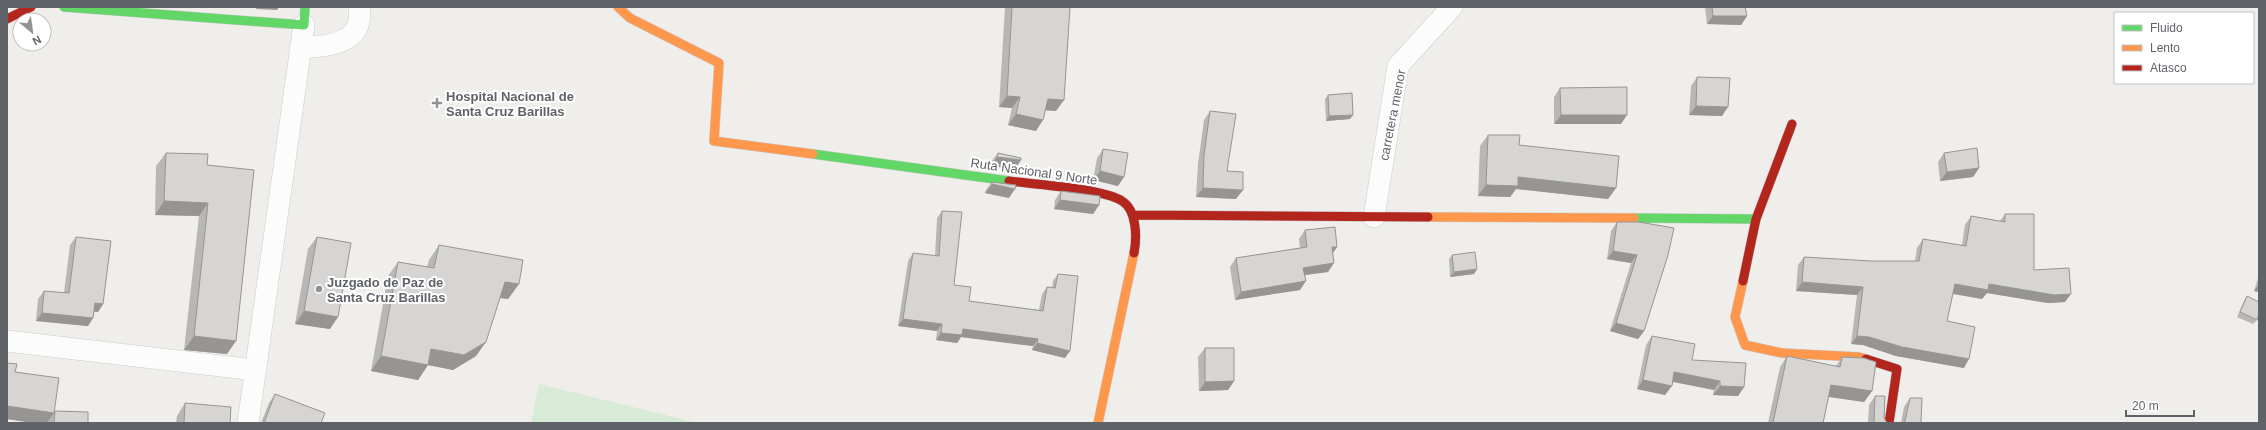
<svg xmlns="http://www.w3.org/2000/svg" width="2266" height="430" font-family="Arial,sans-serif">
<rect width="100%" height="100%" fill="#efeeea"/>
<path fill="#d8ebd6" d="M539,384L698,423H531Z"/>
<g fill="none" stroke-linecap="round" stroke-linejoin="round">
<defs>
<path id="street" d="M300,48C327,46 365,45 359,7
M1374,217L1398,66L1452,7
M7,341L256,370
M248,423L304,25"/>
<path id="fast" d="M64,7L304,25L305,7
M813,154L1009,181
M1634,218L1756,219"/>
<path id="slow" d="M618,7L630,18L719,63L714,141L813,154
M1428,217L1634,218
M1743,281L1735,317L1745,345L1782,353L1859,357L1866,359
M1098,423L1134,253"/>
<path id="jam" d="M7,19L31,7
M1009,181C1033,184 1105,189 1122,201C1137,210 1137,238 1134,253
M1133,215L1428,217
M1743,281L1756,219L1792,124
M1866,359L1897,369L1889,423"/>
</defs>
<use href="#street" stroke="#cbcccc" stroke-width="22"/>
<use href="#fast" stroke="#cacacb" stroke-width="10"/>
<use href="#slow" stroke="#cacacb" stroke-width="10"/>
<use href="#jam" stroke="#cacacb" stroke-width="10"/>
<use href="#street" stroke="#fdfcfc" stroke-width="21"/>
<use href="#fast" stroke="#63d668" stroke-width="9"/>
<use href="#slow" stroke="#ff974d" stroke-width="9"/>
<use href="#jam" stroke="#b3261e" stroke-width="9"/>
</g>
<path fill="#b8b7b5" d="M1005,7H1070L1056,111L1046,110L1036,131L1008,125L1012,108L999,107Z
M1705,7H1745L1747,16L1741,25L1707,24Z
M1697,77L1722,116L1689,115L1691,86Z
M1560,88L1621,124H1554V97Z
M1328,95L1350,119L1326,121L1325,99Z
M1210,111L1227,171L1236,199L1196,197L1198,164L1204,120Z
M1488,135L1519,145L1616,188L1608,199L1516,189L1510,197L1478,196L1480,146Z
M1103,149L1118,186L1093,180L1097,158Z
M166,153L207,165L227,354L184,350L199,216L155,215L156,166Z
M998,153L1021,160L1015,169L991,166V162Z
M1944,153L1979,168L1973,177L1940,181L1938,162Z
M992,182L1009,198L985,193L986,190Z
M1061,191L1099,205L1093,214L1054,209L1055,200Z
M942,211L954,285L969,301L1039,310L1042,294L1047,287L1052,288L1053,281L1058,274L1065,358L1032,350L1033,346L961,337L957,343L936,340L937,331L898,326L908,261L913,253L935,256L937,218Z
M2005,214L2034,270L2065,302L2048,303L1987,293L1982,299L1953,294L1947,321L1964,368L1896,356L1863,345L1851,344L1857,295L1796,291L1798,265L1804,257L1871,261H1915L1917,248L1923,239L1962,245L1965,225L1971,216L2000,221Z
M1617,222L1674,228L1644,331L1638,339L1610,331L1631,263L1607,259L1611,231Z
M1305,230L1337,247L1333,253L1328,272L1305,275L1300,290L1235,300L1230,267L1236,258L1300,248L1299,239Z
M76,237L103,304L98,312L94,311L93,318L88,326L36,321L38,299L44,291L64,293L70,245Z
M317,237L330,329L295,324L308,249Z
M439,245L519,284L508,299L500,298L476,356L453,370L428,365L418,380L371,371L388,276L398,262L427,267L429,260Z
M1452,255L1477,269L1474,274L1450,277L1449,259Z
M2259,275V292L2254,291Z
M2247,296L2257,320L2253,324L2237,317L2244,301Z
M1652,336L1692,360L1744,387L1738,396L1713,395L1714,390L1672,381L1665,395L1637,389L1646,345Z
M1205,348L1234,381L1228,390L1199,391L1198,357Z
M1787,356L1836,366L1842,357L1872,391L1864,402L1829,397L1823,423H1768L1780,367Z
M7,363L15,372L55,411L88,423H48L49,421L47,423H33L7,419Z
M275,394L321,423H261L269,403Z
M1875,396L1884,418L1887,423H1868L1869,405Z
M1910,398L1921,423H1901L1904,407Z
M185,403L230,423H176L177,416Z"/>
<path fill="#969594" d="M257,7H279L277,10L256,9Z
M1713,16H1747L1741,25L1707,24Z
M1007,96L1020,97L1012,108L999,107Z
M1048,99L1064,100L1056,111L1040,110Z
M1696,106L1728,107L1722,116L1689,115Z
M1016,114L1043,120L1036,131L1008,125Z
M1353,115L1350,119L1326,121L1329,116Z
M1561,115H1627L1621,124H1554Z
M997,157L1021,160L1015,169L991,166Z
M1979,168L1973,177L1940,181L1947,172Z
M1100,171L1124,177L1118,186L1093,180Z
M1518,177L1616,188L1608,199L1516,189L1510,197L1478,196L1486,185Z
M992,184L1015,189L1009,198L985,193Z
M1203,188L1243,190L1236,199L1196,197Z
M1060,200L1099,205L1093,214L1054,209Z
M164,201L208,203L199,216L155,215Z
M1332,247H1337L1331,255Z
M1613,251L1637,255L1631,263L1607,259Z
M1334,263L1328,272L1297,276L1303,268Z
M1477,269L1474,274L1450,277L1454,272Z
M1306,281L1300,290L1235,300L1241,292Z
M505,282L519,284L508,299L494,297Z
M1802,282L1863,287L1857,295L1796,291Z
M1955,284H1989L2071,294L2065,302L2048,303L1987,293L1982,299L1949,293Z
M2259,284V292L2254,291Z
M95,303L103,304L98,312L89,311Z
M304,311L338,317L330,329L295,324Z
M42,313L93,318L88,326L36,321Z
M903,319L942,324L937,331L898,326Z
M1616,323L1644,331L1638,339L1610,331Z
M963,329L1038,339L1033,346L961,337L957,343L936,340L941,333Z
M194,336L236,341L227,354L184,350Z
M1857,336L1869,337L1969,359L1964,368L1896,356L1863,345L1851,344Z
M486,342L476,356L453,370L428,365L418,380L371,371L381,356Z
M1037,343L1070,351L1065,358L1032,350Z
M1674,372L1720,381L1714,390L1668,381Z
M1643,380L1672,386L1665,395L1637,389Z
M1234,381L1228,390L1199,391L1205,382Z
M1831,385L1872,391L1864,402L1823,396Z
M1720,386L1744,387L1738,396L1713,395Z
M7,406L54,413L47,423H33L7,419Z"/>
<path fill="#d6d5d3" stroke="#969594" d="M1012,7H1070L1064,100L1048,99L1043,120L1016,114L1020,97L1007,96Z
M1712,7H1745L1747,16H1713Z
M1697,77L1730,78L1728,107L1696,106Z
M1627,87V115H1561L1560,88Z
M1352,93L1353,115L1329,116L1328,95Z
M1210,111L1236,114L1227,171L1243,172V190L1203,188L1204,155Z
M1488,135H1520L1519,145L1619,156L1616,188L1518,177V186L1486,185Z
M1977,148L1979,168L1947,172L1944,153Z
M1103,149L1128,153L1124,177L1100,171Z
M166,153L208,154L207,165L254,170L236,341L194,336L208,203L164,201Z
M998,153L1021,158V160L997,157Z
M992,182L1016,185L1015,189L992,184Z
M1061,191L1100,196L1099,205L1060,200Z
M942,211L962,212L954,285L971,287L969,301L1043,311L1047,287L1055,288L1058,274L1078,276L1070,351L1037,343L1038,339L963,329L962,335L941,333L942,324L903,319L913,253L939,256Z
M2005,214H2034V270L2069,268L2071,294L2054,295L1989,284L1988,290L1955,284L1947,321L1975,327L1969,359L1902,347L1869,337L1857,336L1863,287L1802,282L1804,257L1871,261H1919L1923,239L1966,246L1971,216L2005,222Z
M1617,222H1639L1674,228L1668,255L1644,331L1616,323L1637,255L1613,251Z
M1335,227L1337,247H1332L1334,263L1303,268L1306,281L1241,292L1236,258L1307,247L1305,230Z
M76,237L111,241L103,304L95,303L93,318L42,313L44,291L69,293Z
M317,237L351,243L338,317L304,311Z
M439,245L523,260L519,284L505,282L486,342L464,355L431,349L428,365L381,356L398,262L434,268Z
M1475,252L1477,269L1454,272L1452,255Z
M2247,296L2259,302V314L2257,320L2240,312Z
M1652,336L1695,344L1692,360L1746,363L1744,387L1720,386V381L1674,372L1672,386L1643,380Z
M1205,348H1234V381L1205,382Z
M1787,356L1840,367L1842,357L1864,358L1876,362L1872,391L1831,385L1823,423H1773Z
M7,363L17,364L15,372L59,378L54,413L7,406Z
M275,394L325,413L321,423H264Z
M1875,396H1885L1884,418L1887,423H1874Z
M1910,398H1922L1921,423H1903L1905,421Z
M185,403L231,407L230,423H184Z
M55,411L88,412V423H54Z"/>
<g fill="#919496" stroke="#fff" stroke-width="1.5">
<path d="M435 97h4v4h4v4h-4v4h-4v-4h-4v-4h4z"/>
<circle cx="319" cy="289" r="4"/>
</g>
<g text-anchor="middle" stroke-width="4" stroke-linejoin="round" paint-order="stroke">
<g font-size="13" font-weight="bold" fill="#5f6368" stroke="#fff" text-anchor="start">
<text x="446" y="101">Hospital Nacional de<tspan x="446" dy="15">Santa Cruz Barillas</tspan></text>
<text x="327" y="287">Juzgado de Paz de<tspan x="327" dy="15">Santa Cruz Barillas</tspan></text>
</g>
<g font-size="13" fill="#5f6368" stroke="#fff">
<text transform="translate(1392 115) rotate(-79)" y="5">carretera menor</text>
<text transform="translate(1034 171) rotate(8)" y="5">Ruta Nacional 9 Norte</text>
</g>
</g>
<rect width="2266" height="430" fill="none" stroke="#5f6368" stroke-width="16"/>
<rect x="2114" y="12" width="140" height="72" fill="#ffffff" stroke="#bfc1c3"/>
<rect x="2122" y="25" width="20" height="6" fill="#63d668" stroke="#bfc1c3"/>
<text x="2150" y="32" font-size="12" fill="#5f6368">Fluido</text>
<rect x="2122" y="45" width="20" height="6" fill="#ff974d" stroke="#bfc1c3"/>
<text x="2150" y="52" font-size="12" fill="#5f6368">Lento</text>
<rect x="2122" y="65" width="20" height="6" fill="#b3261e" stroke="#bfc1c3"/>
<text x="2150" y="72" font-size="12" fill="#5f6368">Atasco</text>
<g transform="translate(32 32) rotate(151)"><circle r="19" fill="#ffffff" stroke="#bfc1c3"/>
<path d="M0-3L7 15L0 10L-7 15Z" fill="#919496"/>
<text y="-6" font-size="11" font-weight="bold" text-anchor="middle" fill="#5f6368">N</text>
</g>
<path d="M2126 410v6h68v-6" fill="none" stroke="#5f6368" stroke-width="2"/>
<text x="2132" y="410" font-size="12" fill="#5f6368" stroke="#ffffff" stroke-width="3" paint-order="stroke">20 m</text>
</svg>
